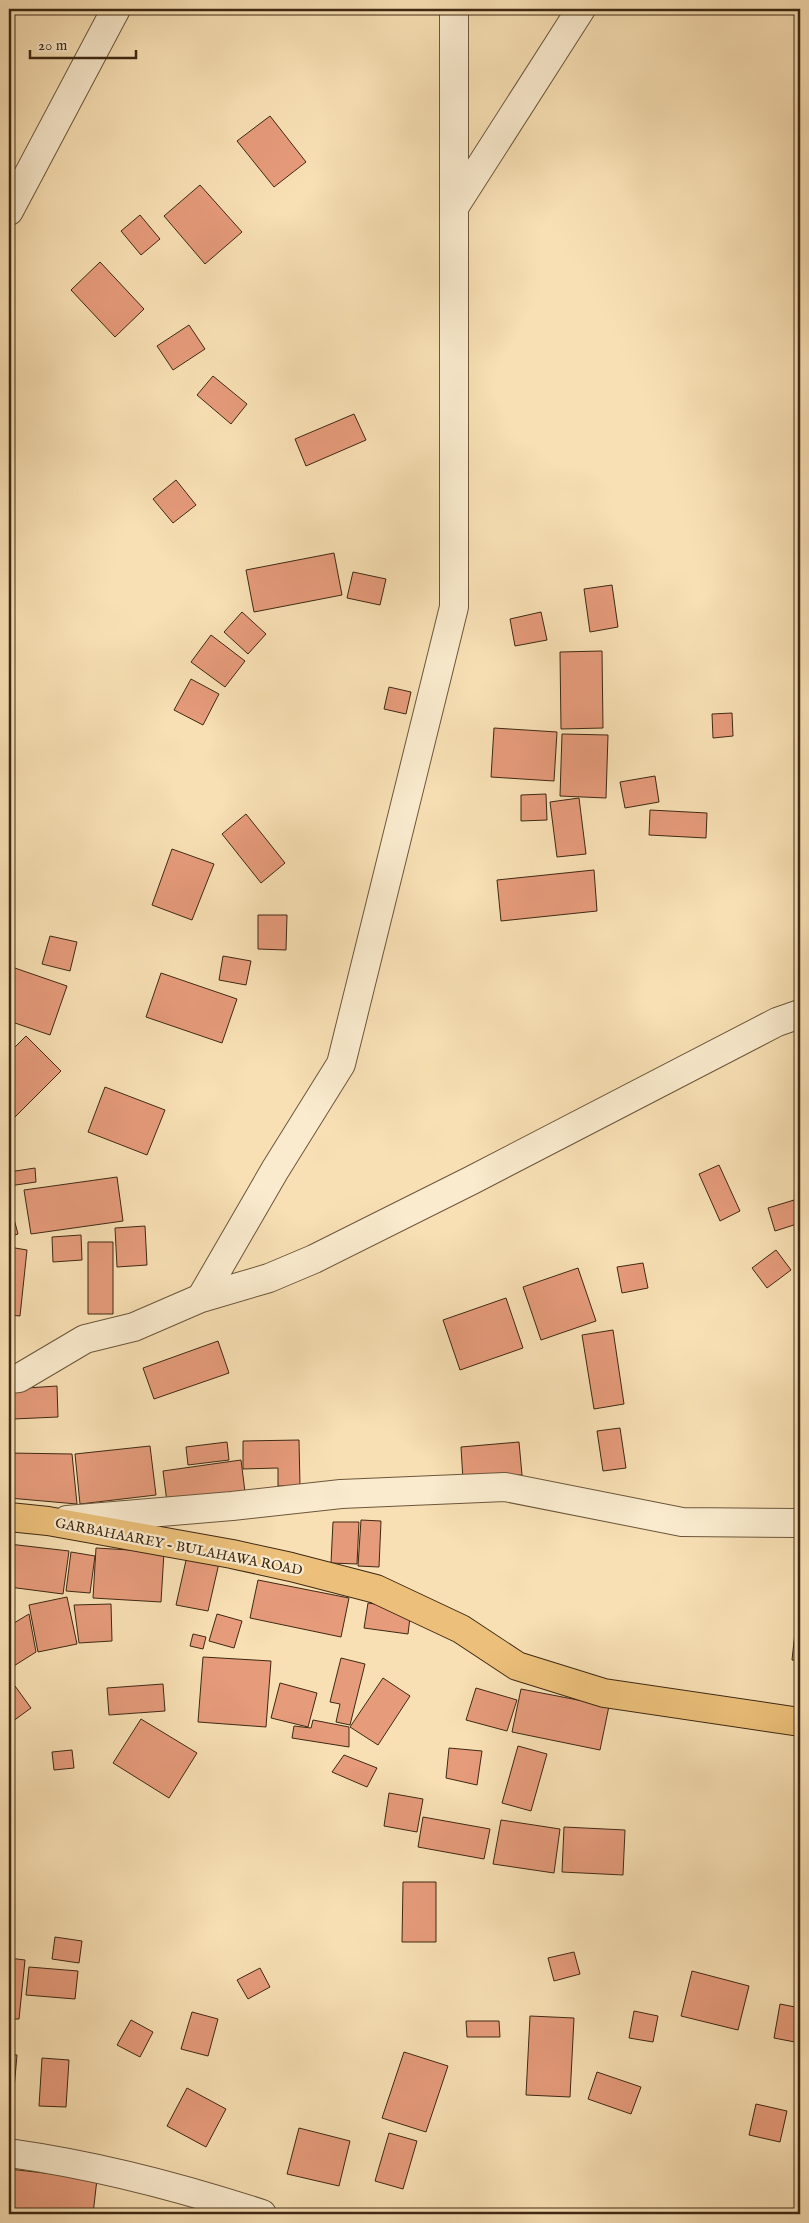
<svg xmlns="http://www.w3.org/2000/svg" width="809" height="2223" font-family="'IM FELL English',serif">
<rect width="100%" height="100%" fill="#f8e0b4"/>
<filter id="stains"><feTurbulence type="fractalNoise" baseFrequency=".004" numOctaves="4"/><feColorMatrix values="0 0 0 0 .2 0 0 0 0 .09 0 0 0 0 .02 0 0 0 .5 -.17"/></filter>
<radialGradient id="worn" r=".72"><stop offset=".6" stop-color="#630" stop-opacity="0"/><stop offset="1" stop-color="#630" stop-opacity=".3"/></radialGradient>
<path fill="#e69b7b" stroke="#3e2813" d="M270,116L306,162L274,187L237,141Z
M200,185L242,232L205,264L164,216Z
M140,215L160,239L141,255L121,231Z
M100,262L144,309L115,337L71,290Z
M189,325L205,349L173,370L157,346Z
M213,376L247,404L231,424L197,395Z
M354,414L366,440L306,466L295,439Z
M176,480L196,505L173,523L153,499Z
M334,553L342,595L254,612L246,570Z
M353,572L386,579L380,605L347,598Z
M612,585L618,627L590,632L584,589Z
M242,612L266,634L248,654L224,632Z
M541,612L547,640L515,646L510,619Z
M211,635L245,661L225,687L191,662Z
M602,651L603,728L561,729L560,652Z
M191,679L219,694L203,725L174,710Z
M389,687L411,692L406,714L384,709Z
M732,713L733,736L713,738L712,714Z
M494,728L557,732L554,781L491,777Z
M562,734L608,735L606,798L560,796Z
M655,776L659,802L625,808L620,782Z
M546,794L547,820L521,821V795Z
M579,798L586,854L557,857L550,802Z
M650,810L707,813L706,838L649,835Z
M246,814L285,863L261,883L222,834Z
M172,849L214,864L192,920L152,905Z
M594,870L597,911L501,921L497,880Z
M258,915H287L286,950L258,949Z
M50,936L77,942L70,971L42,964Z
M223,956L251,961L246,985L219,980Z
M9,966L67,986L50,1035L9,1021Z
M161,973L237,999L222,1043L146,1017Z
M26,1036L61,1071L15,1117L9,1112V1053Z
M105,1087L165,1110L147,1155L88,1132Z
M9,1125H10L12,1161H9Z
M719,1165L740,1211L720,1221L699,1174Z
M35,1168L36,1182L9,1186V1172Z
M117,1177L123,1221L31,1234L24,1190Z
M9,1200L18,1234L9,1237Z
M794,1200L800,1223L775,1231L768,1208Z
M145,1226L147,1265L117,1267L115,1228Z
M81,1235L82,1260L53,1262L52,1237Z
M88,1242H113V1314H88Z
M9,1247L27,1250L20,1316L9,1315Z
M776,1250L791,1270L767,1288L752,1268Z
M643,1263L648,1288L622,1293L617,1267Z
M578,1268L596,1321L541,1340L523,1287Z
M506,1298L523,1348L460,1370L443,1320Z
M613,1330L624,1404L594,1409L582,1335Z
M9,1337H13L12,1377H9Z
M218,1341L229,1373L154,1399L143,1368Z
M57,1386L58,1417L13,1419L11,1389Z
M620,1428L626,1468L603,1471L597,1431Z
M299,1440L300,1486H278V1468L243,1469V1441Z
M227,1442L229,1460L188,1465L186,1447Z
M519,1442L522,1475L463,1480L461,1447Z
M150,1446L156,1495L80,1504L75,1454Z
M9,1453L72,1454L77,1504L9,1498Z
M241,1460L245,1492L167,1502L163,1471Z
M361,1520L381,1521L379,1567L358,1566Z
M333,1522H359L357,1564L331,1563Z
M9,1544L69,1551L63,1594L9,1587Z
M96,1548L164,1552L161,1602L93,1598Z
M71,1552L95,1556L90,1593L66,1591Z
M187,1556L219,1563L208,1611L176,1605Z
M258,1580L349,1598L341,1637L250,1618Z
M800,1586V1661L792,1660Z
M67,1597L77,1644L38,1652L29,1605Z
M368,1603L411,1609L408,1634L364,1628Z
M111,1604L112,1641L79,1643L74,1605Z
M29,1614L36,1652L9,1669V1626Z
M217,1614L242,1621L234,1648L209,1641Z
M193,1634L206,1637L203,1649L190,1646Z
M203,1657L271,1661L266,1727L198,1722Z
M341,1658L365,1664L350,1725L336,1722L340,1704L330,1702Z
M383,1678L410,1696L378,1745L350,1727Z
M280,1683L317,1693L308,1727L271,1718Z
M163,1684L165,1711L109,1715L107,1688Z
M15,1686L31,1708L9,1724V1690Z
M476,1688L517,1700L507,1731L466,1720Z
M521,1689L609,1706L600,1750L512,1732Z
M141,1719L197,1753L169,1798L113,1763Z
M313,1720L349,1727V1747L292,1738L294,1726L311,1728Z
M518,1746L547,1754L531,1811L502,1803Z
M449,1748L482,1751L477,1785L446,1778Z
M72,1750L74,1768L54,1770L52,1752Z
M344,1755L377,1768L367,1787L332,1772Z
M389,1793L423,1799L417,1832L384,1826Z
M423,1817L490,1829L484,1859L418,1847Z
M501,1820L560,1829L554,1873L493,1864Z
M564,1827L625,1830L623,1875L562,1872Z
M403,1882H436V1942H402Z
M55,1937L82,1941L79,1963L52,1959Z
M574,1952L580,1974L554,1981L548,1958Z
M9,1958L25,1960L19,2019H9Z
M29,1967L78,1971L75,1999L26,1995Z
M260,1968L270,1987L248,1999L237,1980Z
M692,1971L749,1986L738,2030L681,2016Z
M780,2004L800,2008V2043L774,2038Z
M634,2011L658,2016L653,2042L629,2038Z
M192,2012L218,2019L208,2056L181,2049Z
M530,2016L574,2018L570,2097L526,2095Z
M131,2020L153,2032L140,2057L117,2045Z
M466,2021H499L500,2037H467Z
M404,2052L448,2066L426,2132L382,2118Z
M9,2054L17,2055L14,2089H9Z
M42,2058L69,2060L66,2107L39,2106Z
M597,2072L641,2087L631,2114L588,2099Z
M187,2088L226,2109L206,2147L167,2126Z
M756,2104L787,2111L780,2142L749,2135Z
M299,2128L350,2141L339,2186L287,2174Z
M389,2133L417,2141L403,2189L375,2181Z
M9,2169L97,2179L93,2214H9Z"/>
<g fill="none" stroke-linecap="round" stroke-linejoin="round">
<defs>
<path id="minor" d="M455,206L581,9
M9,211L116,9
M201,1298L275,1170L341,1064L454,607V9
M9,1379L19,1378L85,1339L134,1327L201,1298L269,1278L314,1259L472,1180L777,1022L800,1014
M67,1520L232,1506L341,1494L505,1487L682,1522L800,1523
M9,2153C95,2165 180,2187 262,2214"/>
<path id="major" d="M9,1517L48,1521L232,1554L291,1567L376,1589L461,1629L517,1666L604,1693L800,1722"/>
</defs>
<use href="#minor" stroke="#6c563b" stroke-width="30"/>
<use href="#major" stroke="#3e2813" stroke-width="30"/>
<use href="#minor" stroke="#faebce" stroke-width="28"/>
<use href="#major" stroke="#ecc07a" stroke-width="28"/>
</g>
<g text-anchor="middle" stroke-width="4.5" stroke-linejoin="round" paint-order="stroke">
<g font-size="14" fill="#3e2813" stroke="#faebce">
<text transform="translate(179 1546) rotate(11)" y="5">GARBAHAAREY - BULAHAWA ROAD</text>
</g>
</g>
<rect width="809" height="2223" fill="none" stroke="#f8e0b4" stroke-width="30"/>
<rect x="10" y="10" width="789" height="2203" fill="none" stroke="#3e2813" stroke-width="2.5"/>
<rect x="15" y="15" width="779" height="2193" fill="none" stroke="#3e2813"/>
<path d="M30 50v8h106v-8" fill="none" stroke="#3e2813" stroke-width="2.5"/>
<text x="38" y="50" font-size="15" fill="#3e2813" stroke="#faebce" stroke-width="4" paint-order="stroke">20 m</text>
<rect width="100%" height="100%" filter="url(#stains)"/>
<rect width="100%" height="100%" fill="url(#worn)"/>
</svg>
